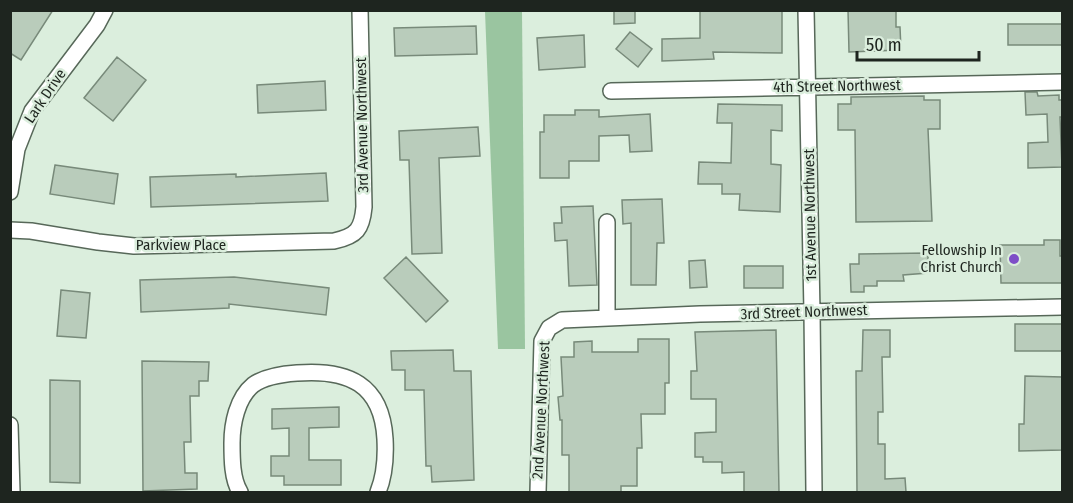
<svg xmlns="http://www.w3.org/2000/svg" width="1073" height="503" font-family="'Fira Sans Condensed',sans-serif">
<rect width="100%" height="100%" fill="#dbeedd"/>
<path fill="#9ac5a0" d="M485,11H522L525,349H498Z"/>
<path fill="#b9ccbb" stroke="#788a7a" stroke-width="1.5" d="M10,10H53L21,60L10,53Z
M614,10H635V23L614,24Z
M700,10H782V53L713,52L714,59L662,61V39L700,38Z
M848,10H896V27H900L901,50L849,52Z
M1008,24H1062V45H1008Z
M476,26L477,54L395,56L394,28Z
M630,32L652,49L638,67L616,49Z
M584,35L585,67L539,70L537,38Z
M117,57L146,80L113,121L84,98Z
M325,81L326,110L258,113L257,85Z
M1025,92H1037L1038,96L1059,95V100H1062V117H1060L1062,167L1028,168V143L1048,142L1047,114L1026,115Z
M924,96V100H940V129H928L932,221L856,222L855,130H838V104H851V97Z
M718,104L782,105V131L771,130V164L781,165L780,212L739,210L740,194H722V184H698L699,162L731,163L732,123H717Z
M575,110H599V117L650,114L652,151L630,152L629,135L599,136V161H569V178H540V132H544V115H575Z
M478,127L480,156L439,158L442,253L412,254L409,160H400L399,131Z
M55,165L118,174L114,204L50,194Z
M326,173L328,201L151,207L150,177L236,174V177Z
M662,199L664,243H657L656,285H631V223L623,224L622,200Z
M593,206L597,285L569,286L567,240L555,241L554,223H562L561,207Z
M1044,240H1060V256H1062V283H1001L1000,245H1044Z
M928,253V273L903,275L904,281H877V286H864V292H851L850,264H859V254Z
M406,257L448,301L426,322L384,278Z
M705,260L707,287L690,288L689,261Z
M744,266H783V288H744Z
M234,277L329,288L326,315L229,304V308L141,312L140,280Z
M61,290L90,293L86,338L57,336Z
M1015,324H1062V351H1015Z
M776,330L779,492H744V472L722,473V462H703V457H695V433L716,432V399H691V371H697L695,332Z
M863,330H890V357H882L883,412H878V444H885V479L905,478L906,492H857L856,371H862Z
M638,339H669V383H665V414H641L642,448H637V486H621V492H569V455H562V420H560L558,397L563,396L561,357H574V342L592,341V352H638Z
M453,350L454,371H471L474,480L432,482L431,466H426L424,390H405V370H392L391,351Z
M142,361L209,362L208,381H199V396H190L191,442H184L185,473H197V489L143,491Z
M1025,376L1062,377V450L1019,451V424H1024Z
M50,380L80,381V483L50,482Z
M339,407V427L309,428V460H341V485H284V476H271V456H289V428L272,429V409Z"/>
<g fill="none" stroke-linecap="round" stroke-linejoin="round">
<defs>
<path id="street" d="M806,10L812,312L814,492
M611,91L1062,82
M10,192L17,149L32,111L97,25L105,10
M607,222V318
M10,230L31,231L98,242L134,246L334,241C357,236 362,229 364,207L360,10
M10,425L12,492
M240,492C232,479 232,459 232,443C232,424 237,398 253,385C265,376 283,374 297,373C348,369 382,384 385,439C386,458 385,475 378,492
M538,492L542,341L549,328L562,320L700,314L1062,307"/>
</defs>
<use href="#street" stroke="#576859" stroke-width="18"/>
<use href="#street" stroke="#fff" stroke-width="15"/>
</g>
<circle fill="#7e4fc7" stroke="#dbeedd" stroke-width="2" cx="1014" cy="259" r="6"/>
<g text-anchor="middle" stroke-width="5" stroke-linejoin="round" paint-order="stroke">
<g font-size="15" fill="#1e251f" stroke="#dbeedd">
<text transform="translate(837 86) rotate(-1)" y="5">4th Street Northwest</text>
<text transform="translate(45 96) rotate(-56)" y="5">Lark Drive</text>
<text transform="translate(362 125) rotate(-91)" y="5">3rd Avenue Northwest</text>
<text transform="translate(810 215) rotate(-91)" y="5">1st Avenue Northwest</text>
<text x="181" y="250">Parkview Place</text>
<text transform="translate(804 312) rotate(-2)" y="5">3rd Street Northwest</text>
<text transform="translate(541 410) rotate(-87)" y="5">2nd Avenue Northwest</text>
</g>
<g font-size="15" fill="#1e251f" stroke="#dbeedd" text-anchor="end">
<text x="1002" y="255">Fellowship In<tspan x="1002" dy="17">Christ Church</tspan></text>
</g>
</g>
<rect width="1073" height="503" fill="none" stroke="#1e251f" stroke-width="24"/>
<path d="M857 51v9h122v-9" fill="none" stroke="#1e251f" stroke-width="3"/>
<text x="866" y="51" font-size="18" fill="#1e251f" stroke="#dbeedd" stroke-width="4.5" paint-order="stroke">50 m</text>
</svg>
